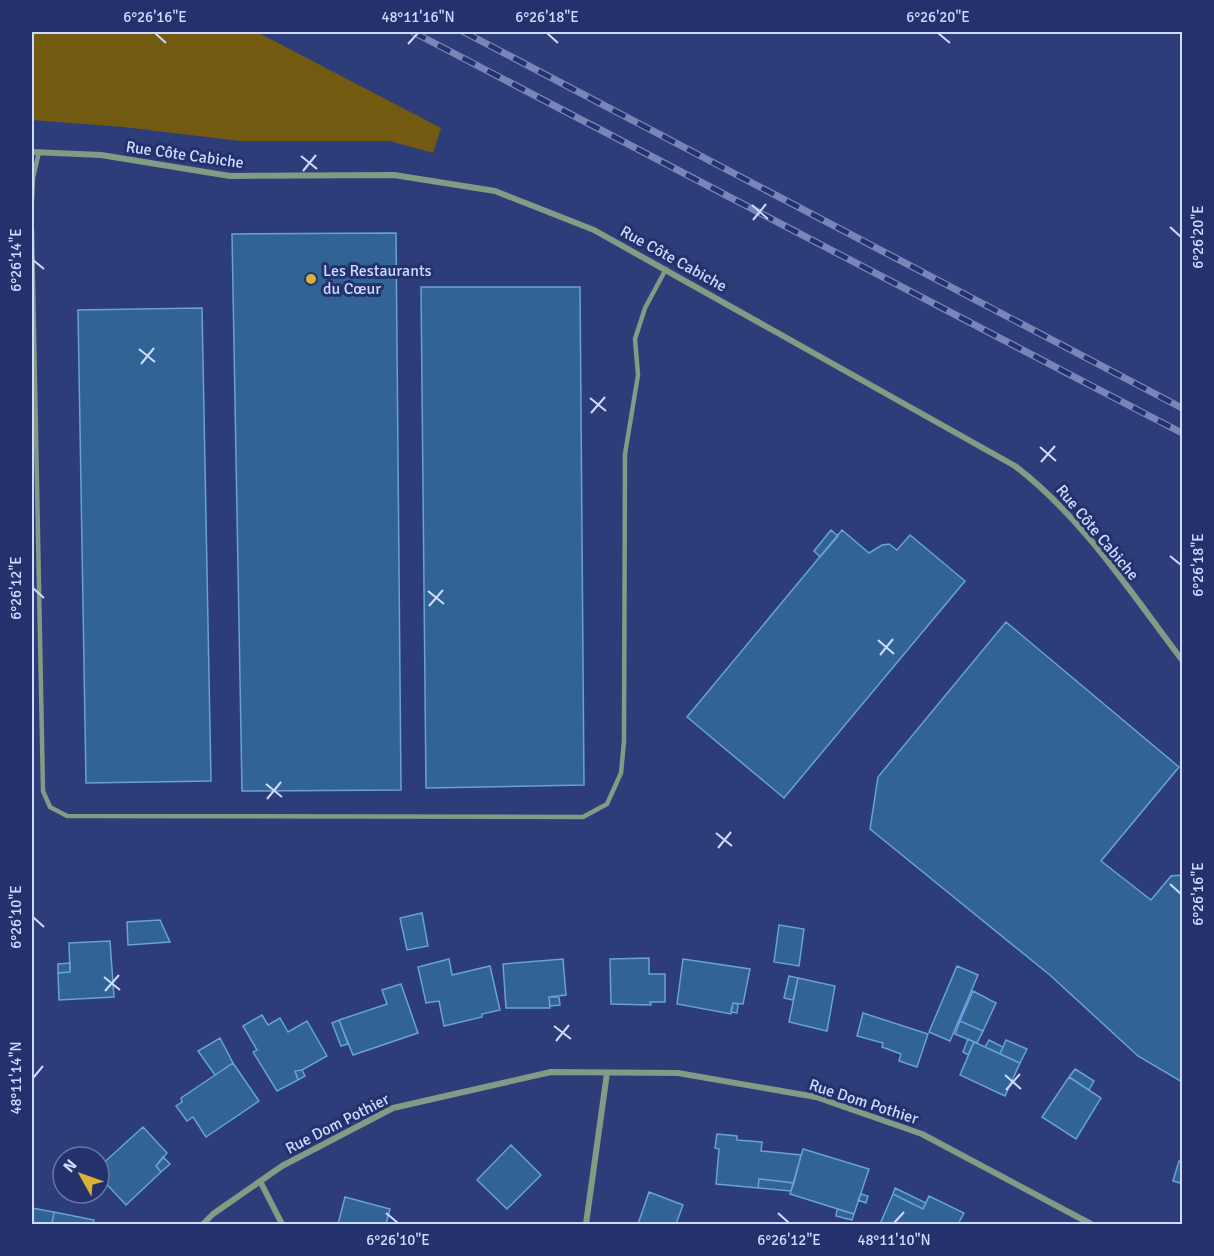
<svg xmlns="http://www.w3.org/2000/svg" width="1214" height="1256" font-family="Signika,sans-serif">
<rect width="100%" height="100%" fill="#2d3d79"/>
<path fill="#725b10" d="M32,32H257L441,128L433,153L390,141H240L123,127L32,120Z"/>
<path fill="#316495" stroke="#68a1db" stroke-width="1.5" d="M396,233L401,790L242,791L232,234Z
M421,287H580L584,785L426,788Z
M202,308L211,781L86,783L78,310Z
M831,530L838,536L820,557L814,551Z
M842,530L869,553L882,545L889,544L897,550L910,535L965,581L784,798L687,717Z
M1006,622L1179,767L1101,861L1151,900L1171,876L1182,875V1082L1138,1056L1051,976L870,829L878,777Z
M422,913L428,946L407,950L400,918Z
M160,920L170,942L128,945L127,922Z
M779,925L804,929L799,966L774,962Z
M110,941L114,997L59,1000L58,973L70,972L69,943Z
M649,958V974H665V1002H650L651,1005L611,1004L610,959Z
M449,959L452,975L490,966L500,1010L482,1014V1017L444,1026L439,1001L426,1003L418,967Z
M563,959L566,995L549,997L550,1008H506L503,964Z
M683,959L750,969L743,1004L733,1003L731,1014L677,1004Z
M70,963V972L58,973V964Z
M957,966L978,975L950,1041L929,1032Z
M789,976L798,978L793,1000L784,998Z
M798,978L835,986L827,1031L789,1022Z
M401,984L418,1033L353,1055L339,1020L387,1004L382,990Z
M973,991L996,1003L983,1031L960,1021Z
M549,997H559L560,1005L550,1006Z
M733,1003L738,1004L737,1013L731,1012Z
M863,1013L928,1034L917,1067L899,1061L901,1054L882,1047L883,1043L857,1036Z
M262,1015L268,1025L280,1018L288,1032L307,1021L327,1056L302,1070L295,1071L298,1080L277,1091L253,1052L257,1050L243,1026Z
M339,1020L348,1044L341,1046L332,1023Z
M960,1021L983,1031L977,1043L955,1034Z
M220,1038L233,1063L215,1075L198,1051Z
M968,1039L974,1042L968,1055L963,1052Z
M989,1040L1003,1047L1000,1054L985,1047Z
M1006,1040L1027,1049L1020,1063L1000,1054Z
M974,1042L1020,1063L1005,1096L960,1075Z
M233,1063L259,1101L206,1137L193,1117L187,1121L176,1106L182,1102L181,1098Z
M1075,1069L1094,1081L1089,1090L1069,1077Z
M302,1070L305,1076L298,1080L295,1071Z
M1069,1077L1101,1098L1076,1139L1042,1117Z
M143,1127L167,1153L156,1166L161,1172L126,1205L99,1176V1167Z
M717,1134L737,1136V1140L762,1142L761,1151L801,1155L794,1183L759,1179L758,1188L716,1184L719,1149L715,1148Z
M511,1145L541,1175L507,1209L477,1180Z
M803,1149L869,1169L854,1214L790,1194Z
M163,1157L170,1164L161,1172L156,1166Z
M1179,1161L1182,1163V1176L1180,1183L1173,1181Z
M759,1179L794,1183L791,1191L758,1188Z
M895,1188L926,1203L923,1209L893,1194Z
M649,1192L683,1205L676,1224H638Z
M861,1194L868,1196L866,1203L858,1200Z
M893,1194L923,1209L929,1196L964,1213L958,1224H880Z
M345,1197L390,1209L386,1224H338Z
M32,1208L54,1212L52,1224H32Z
M837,1209L854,1214L852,1220L836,1216Z
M54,1212L94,1220L93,1224H52Z"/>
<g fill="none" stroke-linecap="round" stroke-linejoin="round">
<path stroke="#819b85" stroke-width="4.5" d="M32,201L33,178L39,152
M32,229L43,791L50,807L67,816L583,817L607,804L621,773L624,741L625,454L638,375L635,339L645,308L666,269"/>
<path stroke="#819b85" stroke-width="6" d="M32,152L101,155L230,176L394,175L495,191L594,230L1015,466C1083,518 1131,593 1182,660
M260,1181L282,1224
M203,1224L213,1214L282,1166L393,1108L551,1072L678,1073L816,1097L922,1134L1091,1224
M586,1224L607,1073"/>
<defs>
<path id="rail" d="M413,32L1182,433
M464,32L1182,408"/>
</defs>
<use href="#rail" stroke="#7886b7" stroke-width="7"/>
<use href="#rail" stroke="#23326d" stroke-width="4.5" stroke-dasharray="14" stroke-linecap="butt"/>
</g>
<path fill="none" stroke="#cedaff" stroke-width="2" d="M155,33L166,43M547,33L558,43M938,33L950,43M408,44L418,33M301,156L317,169M303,171L316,155M752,205L768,219M753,220L766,204M1170,227L1181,237M33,260L44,269M139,349L155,362M141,364L154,348M590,398L606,411M591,413L605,397M1040,447L1056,461M1041,462L1055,446M1170,556L1181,565M33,588L44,598M428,591L444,604M429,606L443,590M878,640L894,654M880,655L893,639M266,784L282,797M267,799L281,782M716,833L732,846M718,848L731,832M1170,884L1181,894M33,917L44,927M104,977L120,990M105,991L119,975M554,1026L571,1039M556,1041L569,1025M1005,1075L1021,1089M33,1078L43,1066M1006,1090L1020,1074M386,1213L398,1223M778,1213L789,1223M894,1223L904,1212"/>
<circle fill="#dbb233" stroke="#23326d" stroke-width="2" cx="311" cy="279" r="6"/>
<g text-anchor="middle" stroke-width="6" stroke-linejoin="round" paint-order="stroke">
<g font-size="16" fill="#cedaff" stroke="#23326d">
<text transform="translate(185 154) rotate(8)" y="6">Rue Côte Cabiche</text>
<text transform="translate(674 258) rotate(29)" y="6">Rue Côte Cabiche</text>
<text transform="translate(1098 532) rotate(50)" y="6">Rue Côte Cabiche</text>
<text transform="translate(864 1101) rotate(18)" y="6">Rue Dom Pothier</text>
<text transform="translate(337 1123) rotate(-27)" y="6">Rue Dom Pothier</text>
</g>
<g font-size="16" fill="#cedaff" stroke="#23326d" text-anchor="start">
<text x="323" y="276">Les Restaurants<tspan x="323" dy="18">du Cœur</tspan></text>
</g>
</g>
<rect width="1214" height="1256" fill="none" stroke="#23326d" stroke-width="66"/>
<g transform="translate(81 1175) rotate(310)"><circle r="28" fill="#23326d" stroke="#6775a7" stroke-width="1.5"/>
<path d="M0-4.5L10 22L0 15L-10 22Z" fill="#dbb233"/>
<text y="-9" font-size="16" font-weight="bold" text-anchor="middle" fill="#cedaff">N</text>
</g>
<rect x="33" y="33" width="1148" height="1190" fill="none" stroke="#cedaff" stroke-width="2"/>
<g font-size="15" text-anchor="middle" fill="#cedaff">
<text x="155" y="22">6°26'16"E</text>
<text x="418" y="22">48°11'16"N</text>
<text x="547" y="22">6°26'18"E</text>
<text x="938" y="22">6°26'20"E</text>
<text transform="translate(1198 237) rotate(-90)" y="5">6°26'20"E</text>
<text transform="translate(16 260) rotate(-90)" y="5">6°26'14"E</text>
<text transform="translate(1198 565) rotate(-90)" y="5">6°26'18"E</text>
<text transform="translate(16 588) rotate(-90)" y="5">6°26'12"E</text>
<text transform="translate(1198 894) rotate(-90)" y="5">6°26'16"E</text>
<text transform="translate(16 917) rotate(-90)" y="5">6°26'10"E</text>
<text transform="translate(16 1078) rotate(-90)" y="5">48°11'14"N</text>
<text x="398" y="1245">6°26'10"E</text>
<text x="789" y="1245">6°26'12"E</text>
<text x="894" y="1245">48°11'10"N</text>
</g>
</svg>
